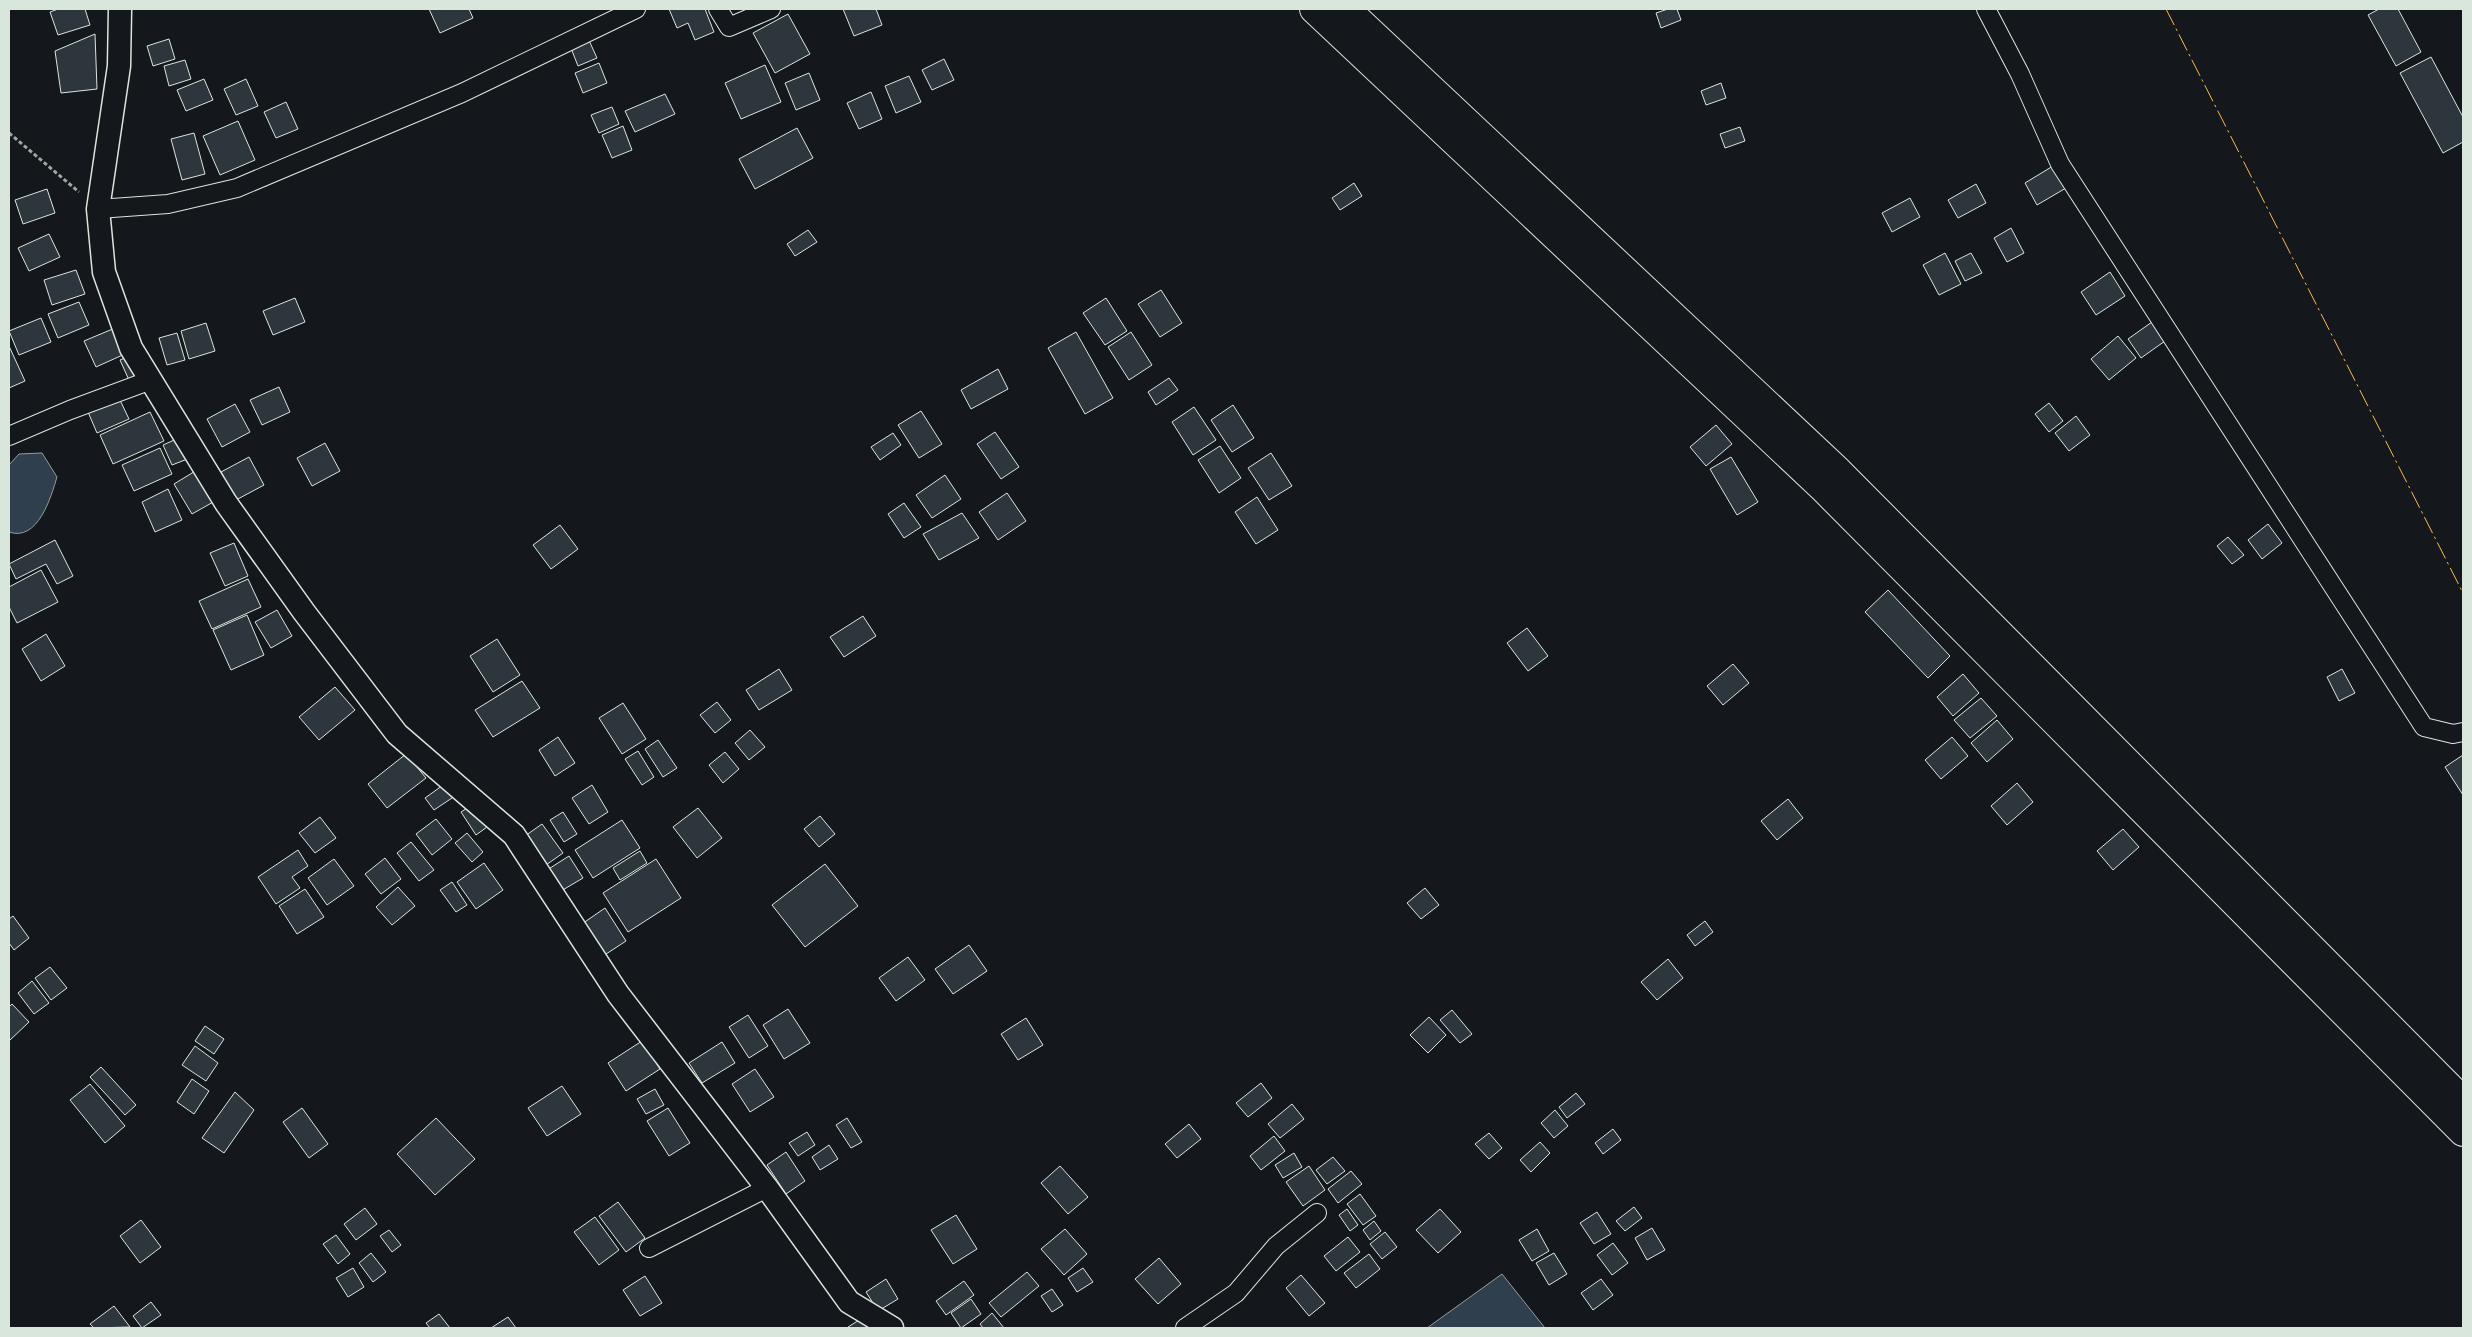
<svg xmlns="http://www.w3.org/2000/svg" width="2472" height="1337" font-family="Lato,sans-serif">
<rect width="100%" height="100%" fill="#14181c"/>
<path fill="#2f3f4d" stroke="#939e99" d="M42,453L57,477C51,497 38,542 9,532V465L19,454Z
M1502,1274L1545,1328H1427Z"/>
<path fill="#2c363c" stroke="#d8e6dc" d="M58,9H85L90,25L58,35L50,12Z
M429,9H469L473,18L440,33Z
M669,9H705L714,32L695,40L688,23L677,28Z
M843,9H876L882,25L854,36Z
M1668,9H1677L1681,20L1661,28L1656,13Z
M2379,9H2398L2421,52L2396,66L2368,15Z
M788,14L810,54L775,73L753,33Z
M95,34L97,89L61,93L55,51Z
M587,36L597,58L578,66L569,43Z
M169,39L175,59L153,66L147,46Z
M2431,57L2463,117V142L2443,153L2400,73Z
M944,59L954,80L932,90L922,70Z
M185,60L191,79L169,86L164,66Z
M599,63L607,83L583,93L575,73Z
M765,65L781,102L741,119L725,83Z
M809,73L820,100L796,110L785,83Z
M909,76L921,102L896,113L885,86Z
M204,79L213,100L186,111L177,90Z
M246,79L258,106L236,115L224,89Z
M1721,83L1726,98L1706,105L1701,91Z
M871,92L882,119L859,129L847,103Z
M665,94L675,114L635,132L625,111Z
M286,102L298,129L276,138L264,112Z
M612,107L619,124L599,133L591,115Z
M238,121L255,160L220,175L203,136Z
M623,126L632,150L612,158L602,135Z
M1740,127L1745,141L1725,148L1720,134Z
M797,128L813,158L755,189L739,159Z
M194,133L205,174L182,180L171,139Z
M2053,166L2066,188L2037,205L2025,183Z
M1354,183L1362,196L1340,210L1332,198Z
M1976,184L1986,203L1958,218L1948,200Z
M47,189L55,213L23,224L15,200Z
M1910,198L1920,217L1892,232L1882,213Z
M2011,228L2024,253L2007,262L1994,238Z
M808,230L817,242L795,256L787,244Z
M49,234L60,257L29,271L18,248Z
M1945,253L1961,284L1939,295L1923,265Z
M1971,253L1982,273L1965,281L1955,261Z
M76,270L85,294L52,305L44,280Z
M2110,272L2125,296L2096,315L2081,292Z
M1161,290L1182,323L1160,337L1138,304Z
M295,298L305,322L273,335L263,311Z
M1106,298L1127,331L1105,345L1083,313Z
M79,302L89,325L58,338L48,314Z
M41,318L51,342L19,355L9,331Z
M2152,322L2165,341L2141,358L2128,339Z
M206,323L215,351L189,359L181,331Z
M115,328L127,353L96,367L84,341Z
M1076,332L1113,398L1085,414L1048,348Z
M1131,332L1152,365L1129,380L1108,347Z
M177,333L185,360L167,365L159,338Z
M2118,336L2136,358L2109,380L2091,359Z
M9,346L25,381L9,388Z
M132,355L141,375L129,380L120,360Z
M998,369L1008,389L971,409L961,390Z
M1169,378L1178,390L1156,405L1148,392Z
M279,387L290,412L262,425L250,400Z
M119,398L129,419L97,433L88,412Z
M2049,403L2063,421L2049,432L2035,414Z
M235,404L250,432L222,447L207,419Z
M1233,405L1254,438L1232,452L1211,420Z
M1194,407L1216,440L1193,455L1172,422Z
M921,411L942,444L919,458L898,425Z
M150,412L164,441L113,464L100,435Z
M2076,416L2090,435L2069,451L2055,433Z
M1716,425L1732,444L1706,466L1690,447Z
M995,432L1019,467L1001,479L977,444Z
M893,433L901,445L880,460L871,447Z
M181,437L190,458L172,465L163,445Z
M325,443L340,471L312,486L297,458Z
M1220,446L1241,478L1219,493L1198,460Z
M160,448L172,474L134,491L122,465Z
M1271,453L1292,486L1269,500L1248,468Z
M249,457L264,485L236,500L221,472Z
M1731,457L1758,502L1737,515L1710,469Z
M197,470L215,501L192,514L174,484Z
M945,475L961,499L932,518L916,495Z
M168,489L182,520L155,532L142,502Z
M1007,493L1026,521L998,540L979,512Z
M1257,497L1278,530L1256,544L1235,512Z
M904,503L921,527L904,538L888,514Z
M962,513L979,538L939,560L923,534Z
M2268,524L2282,543L2262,559L2248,540Z
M560,525L578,549L551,569L533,545Z
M2228,537L2244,555L2232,564L2217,546Z
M55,540L73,576L57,584L46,564L16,579L9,564Z
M234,543L248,576L225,586L210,553Z
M41,570L58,602L17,623L9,607V587Z
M248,579L261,607L212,629L199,601Z
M1888,590L1950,656L1928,678L1865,612Z
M277,610L292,636L271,648L255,622Z
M247,615L264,655L231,670L213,630Z
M863,616L876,636L844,657L830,637Z
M1527,628L1548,656L1528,671L1507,643Z
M46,634L65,666L41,681L22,649Z
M497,639L520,675L493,692L470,656Z
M1733,664L1749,683L1723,705L1707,686Z
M779,669L792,690L759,710L746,690Z
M2342,669L2355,693L2339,701L2327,677Z
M1963,674L1979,693L1953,716L1937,697Z
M522,681L540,708L493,737L475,710Z
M335,687L355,710L319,740L299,717Z
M1981,698L1997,716L1970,738L1954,720Z
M717,702L731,720L715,733L700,715Z
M623,703L646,739L622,754L599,718Z
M1997,720L2013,739L1987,762L1971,743Z
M750,730L765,747L749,760L735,743Z
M558,737L575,763L555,776L539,750Z
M1952,737L1968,756L1941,779L1925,760Z
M658,740L677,768L663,777L645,749Z
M638,751L654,777L642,785L625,759Z
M725,752L739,769L723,783L709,765Z
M406,754L426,778L387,808L368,784Z
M2463,755V795L2445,767Z
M446,783L455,796L434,810L425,798Z
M2017,783L2033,802L2007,825L1991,806Z
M592,785L608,812L589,824L572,798Z
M1788,799L1803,818L1777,840L1761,821Z
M472,805L487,827L476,835L461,812Z
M698,808L722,838L697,858L673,827Z
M563,812L577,834L564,842L550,820Z
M820,816L835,834L819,847L804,829Z
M320,817L336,838L315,853L299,833Z
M436,819L452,839L432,855L416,834Z
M622,820L640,848L593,878L575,850Z
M542,824L563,853L546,865L525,836Z
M2123,829L2139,847L2113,870L2097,851Z
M467,833L483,852L472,862L455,843Z
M411,842L434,870L419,881L397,853Z
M298,850L308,866L292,877L300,888L276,904L258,877Z
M640,851L647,863L620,880L613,868Z
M569,856L583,878L561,891L547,870Z
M385,858L401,879L381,894L365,874Z
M334,859L354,886L327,905L308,878Z
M656,859L681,898L628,932L603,893Z
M484,863L503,890L476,909L457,882Z
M825,864L858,906L805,947L772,905Z
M452,882L467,905L456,912L440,890Z
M398,887L415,906L392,925L376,907Z
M1425,888L1439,905L1421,919L1407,903Z
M305,889L324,917L297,934L279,906Z
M605,908L626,941L600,958L579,926Z
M13,916L29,938L14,950L9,943V919Z
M1705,921L1713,932L1695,946L1687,935Z
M969,945L987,971L953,994L935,969Z
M908,957L925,980L896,1001L879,978Z
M1668,959L1683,978L1657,1000L1641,982Z
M50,967L67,988L51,1000L35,978Z
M32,981L49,1003L34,1014L18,993Z
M12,1004L29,1022L9,1041V1007Z
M788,1009L810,1043L784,1059L763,1025Z
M1452,1010L1472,1034L1460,1043L1440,1020Z
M748,1015L768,1046L749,1058L729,1027Z
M1429,1017L1446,1035L1428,1053L1410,1035Z
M1026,1018L1043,1045L1018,1060L1001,1034Z
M205,1026L224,1039L214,1054L195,1041Z
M642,1041L660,1069L626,1091L608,1063Z
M722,1042L735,1063L702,1083L689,1063Z
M195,1046L218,1063L206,1081L182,1065Z
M101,1067L136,1105L125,1115L90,1077Z
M755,1069L774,1097L750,1112L732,1084Z
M192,1079L209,1091L194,1114L177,1102Z
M1261,1083L1272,1098L1248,1117L1236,1103Z
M90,1084L125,1126L105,1143L70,1100Z
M562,1086L581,1114L547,1136L528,1108Z
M655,1089L664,1105L646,1114L637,1099Z
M235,1092L254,1110L224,1153L202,1138Z
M1576,1093L1585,1104L1567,1118L1559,1107Z
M1292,1104L1304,1119L1280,1138L1268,1124Z
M302,1108L328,1144L309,1158L283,1122Z
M668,1108L690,1143L669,1156L647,1121Z
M1555,1110L1568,1126L1554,1138L1541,1123Z
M436,1118L475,1159L435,1195L397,1154Z
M847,1118L862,1142L851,1148L836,1125Z
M1189,1124L1201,1139L1177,1158L1165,1144Z
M1613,1129L1621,1140L1603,1154L1595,1143Z
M807,1132L815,1145L798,1156L789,1143Z
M1489,1133L1502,1148L1489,1159L1475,1144Z
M1274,1136L1285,1151L1261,1170L1250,1156Z
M1540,1142L1550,1153L1531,1172L1520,1160Z
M829,1145L838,1159L820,1170L812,1157Z
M786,1152L805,1181L786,1194L767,1165Z
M1294,1153L1302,1167L1283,1178L1275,1165Z
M1333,1157L1345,1171L1327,1184L1316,1170Z
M1060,1166L1088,1197L1068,1214L1041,1183Z
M1309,1166L1325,1190L1303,1206L1286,1182Z
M1351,1171L1362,1184L1338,1203L1328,1189Z
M1360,1194L1376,1216L1363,1225L1347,1204Z
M618,1202L645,1238L626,1252L599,1216Z
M1634,1207L1642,1218L1625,1231L1616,1221Z
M365,1208L377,1224L356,1240L344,1224Z
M1347,1209L1358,1225L1350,1231L1339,1215Z
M1440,1209L1461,1232L1438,1253L1416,1230Z
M1597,1212L1611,1234L1594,1244L1580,1223Z
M956,1215L977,1249L953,1264L931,1230Z
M595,1217L619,1250L599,1265L574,1232Z
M141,1220L161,1247L140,1263L120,1236Z
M1374,1221L1381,1231L1370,1240L1363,1230Z
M1652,1228L1665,1250L1647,1260L1635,1238Z
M1065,1229L1087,1254L1064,1275L1041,1249Z
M1537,1229L1549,1251L1532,1261L1519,1240Z
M389,1230L401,1245L392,1252L380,1236Z
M1385,1232L1397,1247L1382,1259L1370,1244Z
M336,1235L350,1254L338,1264L323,1244Z
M1348,1237L1360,1252L1336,1271L1324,1256Z
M1613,1243L1628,1263L1612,1275L1597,1255Z
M371,1253L386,1272L373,1282L359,1263Z
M1554,1253L1567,1274L1549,1285L1536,1263Z
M1369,1254L1380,1269L1356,1288L1344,1273Z
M1159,1258L1181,1284L1158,1304L1135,1279Z
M353,1268L364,1287L348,1297L336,1278Z
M1083,1268L1093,1282L1077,1292L1068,1278Z
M1027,1272L1039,1286L1001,1317L989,1303Z
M1301,1275L1325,1303L1309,1316L1286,1288Z
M645,1276L662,1303L640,1316L623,1290Z
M886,1279L898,1299L878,1311L866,1292Z
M1601,1279L1613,1295L1593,1310L1581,1293Z
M964,1281L974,1295L946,1315L936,1301Z
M1052,1289L1063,1305L1052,1312L1041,1296Z
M971,1299L981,1314L961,1328L951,1313Z
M151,1302L161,1315L142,1328L133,1316Z
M114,1306L130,1327L94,1328L90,1324Z
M992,1313L1004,1328H983L980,1324Z
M439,1314L450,1328H430L426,1323Z
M508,1317L516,1328H491Z
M864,1317L872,1328H849L848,1327Z"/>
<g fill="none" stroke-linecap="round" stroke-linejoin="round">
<defs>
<path id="minor" d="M718,9L729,27L771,9
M1986,9L2020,74L2060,164L2424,727L2453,734L2463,732
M98,209L168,204L237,188L462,93L636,9
M9,436L70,410L151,380
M649,1248L767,1188
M1185,1328L1236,1293L1276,1246L1317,1213"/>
<path id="tertiary" d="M120,9L119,66L98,209L104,272L131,348L226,503L304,612L397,734L514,835L618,994L767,1188L849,1302L892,1328"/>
<path id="primary" d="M1314,9L1822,487L2463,1132
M1346,9L1838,471L2463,1101"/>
</defs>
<use href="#minor" stroke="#d8e6dc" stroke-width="20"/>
<use href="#tertiary" stroke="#d8e6dc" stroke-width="25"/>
<use href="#primary" stroke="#d8e6dc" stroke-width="30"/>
<path stroke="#9da8a2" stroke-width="3" stroke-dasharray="4 2.5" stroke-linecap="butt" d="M9,133L79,192"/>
<use href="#minor" stroke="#14181c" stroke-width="18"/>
<use href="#tertiary" stroke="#14181c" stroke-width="22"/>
<use href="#primary" stroke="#14181c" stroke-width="28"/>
<path stroke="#ffb74d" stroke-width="1" stroke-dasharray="18 4 2.5 4" stroke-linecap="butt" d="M2166,9L2463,593"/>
</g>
<rect width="2472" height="1337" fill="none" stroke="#d8e6dc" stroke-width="20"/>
</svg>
